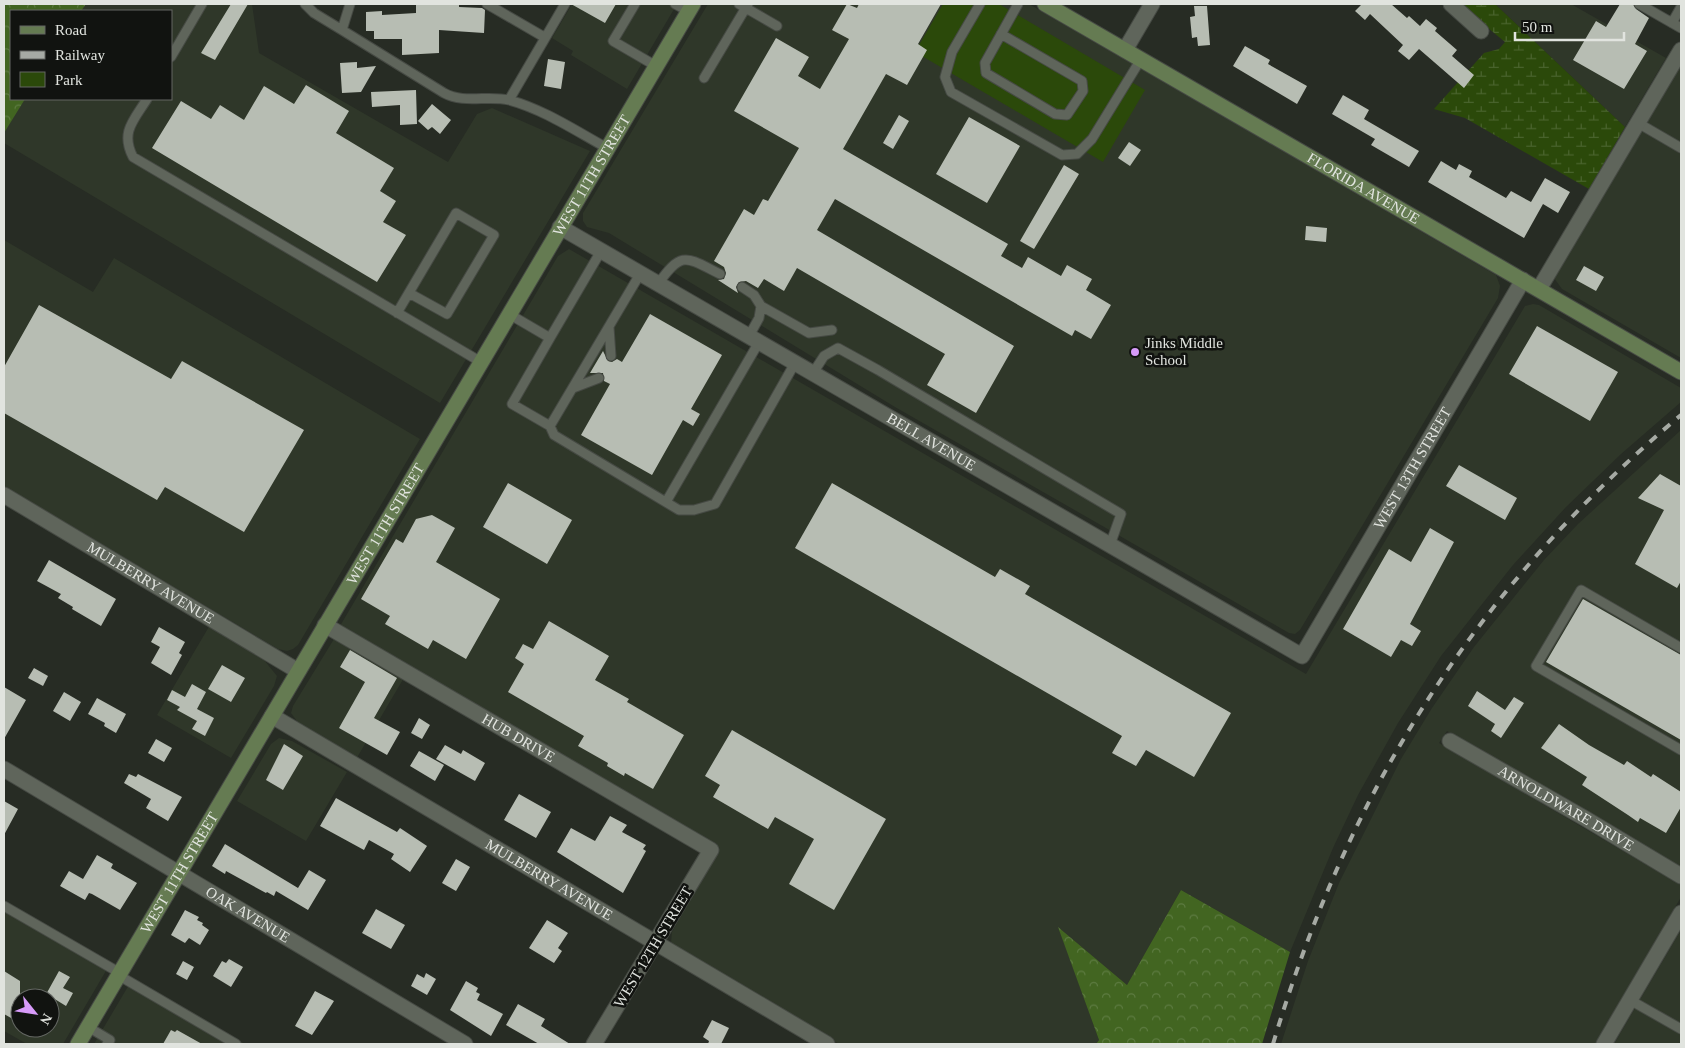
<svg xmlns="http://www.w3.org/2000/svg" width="1685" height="1048" font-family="'Times New Roman',serif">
<defs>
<pattern id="forest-crowns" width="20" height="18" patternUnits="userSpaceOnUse" patternTransform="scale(1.25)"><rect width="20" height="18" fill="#426521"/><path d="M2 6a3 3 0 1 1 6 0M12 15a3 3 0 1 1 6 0" fill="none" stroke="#5d7b41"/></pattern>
<pattern id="wetland-marsh" width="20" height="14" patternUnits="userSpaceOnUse" patternTransform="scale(1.25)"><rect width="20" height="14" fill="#2b490a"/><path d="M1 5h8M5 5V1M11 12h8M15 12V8" fill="none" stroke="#49632d"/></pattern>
</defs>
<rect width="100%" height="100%" fill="#272c24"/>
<path fill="#2f3729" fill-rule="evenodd" d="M4,4H252L259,53L448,162L477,114L492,108L590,151L440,403L4,143ZM11,11H171V99H11Z
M572,4H677L627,89L571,55L573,51L552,38Z
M708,4H1029L1496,275L1500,286L1498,298L1300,630L1295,634L1289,633L895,407L609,233L587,227L583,221V213Z
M1495,4H1571L1666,58L1625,127Z
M1681,63V358L1562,289L1554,278Z
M4,240L93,292L114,258L420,439L298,645L293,649L287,651L278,649L4,486Z
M569,249L1306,674L1525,306L1533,304L1539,305L1681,388V402L1621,454L1566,507L1513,565L1441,656L1398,723L1358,795L1333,848L1290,952L1181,890L1127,985L1059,928L1099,1040L1096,1044H839L676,948L671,943L672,932L720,848L340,626L558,256Z
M1681,430V868L1447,731L1439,743L1681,885V897L1595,1044H1281L1308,961L1339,883L1401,759L1432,708L1474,647L1544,560L1578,524Z
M210,625L264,660L277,676L274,686L231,758L157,715Z
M334,639H338L405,676L355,761L299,724L291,713L293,706Z
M279,738L292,741L347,772L306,841L237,801L271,744Z
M4,902L110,964L63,1044H27L4,1031ZM20,998H50V1028H20Z
M1681,930V1044H1614Z
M133,978L245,1044H94Z"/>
<path fill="url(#forest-crowns)" d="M4,4H86L81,11H11V99H25L4,133Z
M1181,890L1290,952L1262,1044H1096L1099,1040L1058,927L1127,985Z"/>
<path fill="url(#wetland-marsh)" d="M1459,4H1495L1625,127L1589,189L1465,118L1434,109L1484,53L1499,49L1505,42Z"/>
<path fill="#2b490a" d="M943,4H999L1145,90L1103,162L915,52Z"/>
<path fill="#b7bdb3" d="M231,4H248L215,60L201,53Z
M416,4H459V7L482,8L485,10L484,33L439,30V53L402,55V39H374V31H366V12L382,11V15L416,13Z
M571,4H616L605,23Z
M847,4L857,8L859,4H941L918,44L927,50L907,85L886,74L843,149L1008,244L1001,256L1022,268L1028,257L1061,276L1067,265L1092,279L1086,290L1111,305L1091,339L1075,330L1072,336L835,199L817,230L1014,346L976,413L927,385L945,354L797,268L784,291L764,279L758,288L746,281L739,282L736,287L738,293L718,280L724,279L726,273L724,267L714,261L744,209L754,215L763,199L768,201L799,148L734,111L776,38L809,57L798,76L820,89L849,39L832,30Z
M1359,4H1391L1407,18L1409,16L1420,26L1426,19L1437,28L1435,31L1457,50L1452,56L1474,75L1464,88L1419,49L1409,60L1398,51L1403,45L1370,14L1365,20L1355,11L1361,5Z
M1620,4H1633L1636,9L1649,18L1635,44L1647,51L1624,89L1573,60L1596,21L1606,27Z
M1194,6H1207L1210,45L1198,46L1197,37L1192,38L1190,17L1195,16Z
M1245,46L1270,60L1268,64L1307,86L1297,104L1233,66Z
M548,59L565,62L561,89L544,86Z
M357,62V68L376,66L361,92L342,93L340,63Z
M306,85L349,111L336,133L394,168L380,191L396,201L383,222L406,235L377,282L152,148L181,101L211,119L220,105L244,120L264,86L294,104Z
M416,90L417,124L400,125V105L372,107L371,92Z
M1343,95L1369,110L1364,119L1419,151L1409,167L1371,145L1375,139L1332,114Z
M432,104L451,120L440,134L432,127L428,130L418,121Z
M899,115L909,121L893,149L883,143Z
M969,117L1020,146L987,203L936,174Z
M1129,142L1141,150L1130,166L1118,158Z
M1441,161L1456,170L1459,164L1472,171L1469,177L1506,198L1511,191L1531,202L1545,178L1570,192L1558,213L1543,204L1524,238L1428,182Z
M1064,165L1079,174L1034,249L1020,241Z
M1306,226L1327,228L1326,242L1305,240Z
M1584,266L1604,277L1596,291L1576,280Z
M39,305L171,379L182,361L304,430L244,532L165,487L157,500L4,413V367Z
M650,314L722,355L691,409L700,414L693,426L683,420L652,475L581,435L610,384L604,381L603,373H590L603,351L608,361L612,362L617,359L622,362Z
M1537,326L1618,372L1590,421L1509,374Z
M1459,465L1517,498L1505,520L1446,486Z
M1660,474L1681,486V581L1677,588L1635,564L1664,510L1638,498Z
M508,483L572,520L547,564L483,527Z
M832,483L995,577L1000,569L1030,586L1025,594L1231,713L1194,777L1146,750L1136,766L1112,753L1122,736L795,548Z
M432,515L455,528L436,562L500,599L466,659L433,640L428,649L385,624L390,616L361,599L396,539L403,543L416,519Z
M1430,528L1454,542L1410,624L1421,631L1412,646L1401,640L1391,657L1343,629L1389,549L1411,562Z
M49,560L116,599L101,626L72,609L73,607L58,598L61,594L37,581Z
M1583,599L1681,655V740L1546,662Z
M549,621L609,656L595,680L629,699L627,702L684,735L653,789L625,773L624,776L607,766L608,763L578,746L584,736L508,692L524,664L515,658L523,644L533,649Z
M159,627L185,642L179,653L182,655L171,675L151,663L160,647L151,642Z
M350,650L397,678L374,718L400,732L387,755L339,728L365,682L340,667Z
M222,665L245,678L231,702L208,689Z
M34,668L48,676L43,686L28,678Z
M192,684L206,692L197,709L214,718L205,736L192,729L197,721L177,710L180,707L167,700L172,690L185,697Z
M4,687L26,700L4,739Z
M1477,691L1505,710L1514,697L1524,703L1501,738L1491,731L1495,724L1468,706Z
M64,692L81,702L70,721L53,711Z
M97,698L126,714L116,733L104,726L105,723L88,714Z
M419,718L430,725L422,739L411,733Z
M1559,724L1589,745L1624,765L1627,761L1651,777L1653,774L1681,792V807L1666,833L1640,818L1638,822L1628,815L1582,785L1587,777L1541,748Z
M732,730L886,819L834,910L789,884L814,839L775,817L768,829L713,797L720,785L705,776Z
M156,739L172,748L164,762L148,753Z
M284,744L303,756L283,790L266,780Z
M445,745L461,754L463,750L485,763L475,781L436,759Z
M419,751L444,765L435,781L410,766Z
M129,774L136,777L138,774L182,797L168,821L146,808L151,799L124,783Z
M519,794L551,812L536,838L504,820Z
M336,798L397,832L400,828L427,846L410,872L391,859L394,854L369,840L364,850L320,826Z
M4,801L18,809L4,835Z
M610,816L627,825L622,832L646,845L643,849L646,851L623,893L557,852L571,828L595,841Z
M225,844L298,888L309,870L326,880L308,910L276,891L274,896L267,892L266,893L226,871L225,874L212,866Z
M97,855L113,864L111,868L137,883L120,910L92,894L89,893L85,900L60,886L69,871L83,879Z
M456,859L470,867L456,891L442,883Z
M376,909L405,925L391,949L362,933Z
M185,910L199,917L197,920L203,923L202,925L209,930L200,945L189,938L185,943L171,935Z
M547,920L568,933L558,948L562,951L554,963L529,948Z
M229,959L243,967L231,987L213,976L222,961L226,963Z
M183,961L194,967L187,980L176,974Z
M4,971L20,981V1023L4,1014Z
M59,971L70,977L63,988L73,993L66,1006L53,998H44Z
M426,973L436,979L427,995L411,986L417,974L424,978Z
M466,981L478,988L476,992L480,994L477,1000L503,1014L491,1036L450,1010Z
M315,991L334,1001L312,1035L295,1026Z
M518,1004L545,1019L541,1026L570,1044H539L506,1025Z
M712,1020L729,1028L721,1044H708L709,1041L703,1037Z
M171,1030L175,1032L177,1030L202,1044H163Z"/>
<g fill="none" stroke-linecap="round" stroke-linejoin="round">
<defs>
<path id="lane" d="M305,4L314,13L342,30
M350,4L342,30L444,93C464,104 487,95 509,100C543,109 576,131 607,148
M487,4L544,37
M635,4L613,41L656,66
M675,4L688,11
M739,4L777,26
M980,4L952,52L945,77L951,92L1062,155L1077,154L1092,139L1141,59
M1639,4L1681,28
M1672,23L1681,7
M1001,34L1082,81L1083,91L1067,115L1055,114L986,73L985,63L1018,4
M171,57L202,4
M704,78L748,4
M147,99C134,120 120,132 133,157L481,362
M509,100L565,4
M1638,123L1681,148
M640,274L550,426L554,435L679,510H694L715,504L795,363
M658,284C682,250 686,257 720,274
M742,287L754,295L761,306L759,318L749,336
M761,306L809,333L832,330
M397,313L456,213L494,235L447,314L409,293
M509,314L550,338L601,251
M609,327L611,356
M813,373L824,356L838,348L878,370L1121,514L1110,545
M573,388L599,378
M550,426L512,404L550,338
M666,502L759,342
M1681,648L1581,590L1536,666L1681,750
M4,906L120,973
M118,975L236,1044
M1630,1000L1681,1029
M88,1027L110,1040L107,1044"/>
<g id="street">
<path d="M1451,4L1481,31"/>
<path d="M1125,50L1152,4"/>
<path id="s1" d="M560,227L1302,656L1523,280"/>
<path d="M1539,289L1681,50"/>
<path id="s2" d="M4,495L298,671"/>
<path id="s3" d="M325,625L711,850L594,1044"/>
<path id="s4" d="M272,716L827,1044"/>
<path id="s5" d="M1450,741L1586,819L1681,876"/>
<path id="s6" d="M4,769L465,1044"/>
<path d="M1604,1044L1681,913"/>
</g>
<g id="secondary">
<path id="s7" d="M1045,4L1681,372"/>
<path id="s8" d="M78,1044L693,4"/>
</g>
</defs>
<use href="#lane" stroke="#464a44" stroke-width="11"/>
<use href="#street" stroke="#464a44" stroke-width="17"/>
<use href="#secondary" stroke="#464a44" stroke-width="17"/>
<use href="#lane" stroke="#5f655b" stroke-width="9"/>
<use href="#street" stroke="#5f655b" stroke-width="15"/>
<use href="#secondary" stroke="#657b52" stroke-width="15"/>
<path stroke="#a6aaa4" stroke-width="4" stroke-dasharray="9 9" stroke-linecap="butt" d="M1273,1044C1349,789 1476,587 1681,415"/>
</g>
<circle fill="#d79bf9" stroke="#111310" stroke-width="2" cx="1135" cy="352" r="5"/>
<g text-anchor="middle" stroke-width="5" stroke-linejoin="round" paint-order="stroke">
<g font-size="15" fill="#e1e4df" stroke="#111310">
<text dy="5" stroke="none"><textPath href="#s8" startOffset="1009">WEST 11TH STREET</textPath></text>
<text dy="5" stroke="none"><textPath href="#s7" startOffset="368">FLORIDA AVENUE</textPath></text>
<text dy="5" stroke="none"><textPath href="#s1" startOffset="429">BELL AVENUE</textPath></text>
<text dy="5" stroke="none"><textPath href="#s1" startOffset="1075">WEST 13TH STREET</textPath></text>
<text dy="5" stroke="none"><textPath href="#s8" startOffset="604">WEST 11TH STREET</textPath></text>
<text dy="5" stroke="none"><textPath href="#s2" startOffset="171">MULBERRY AVENUE</textPath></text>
<text dy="5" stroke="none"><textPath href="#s3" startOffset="224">HUB DRIVE</textPath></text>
<text dy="5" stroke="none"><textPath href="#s5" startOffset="134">ARNOLDWARE DRIVE</textPath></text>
<text dy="5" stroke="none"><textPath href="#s8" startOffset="199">WEST 11TH STREET</textPath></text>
<text dy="5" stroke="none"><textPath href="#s4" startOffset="322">MULBERRY AVENUE</textPath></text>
<text dy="5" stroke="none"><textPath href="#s6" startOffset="284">OAK AVENUE</textPath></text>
<text transform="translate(653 947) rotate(-59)" y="5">WEST 12TH STREET</text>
</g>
<g font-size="15" fill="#e1e4df" stroke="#111310" text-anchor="start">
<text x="1145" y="348">Jinks Middle<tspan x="1145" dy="17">School</tspan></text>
</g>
</g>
<rect width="1685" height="1048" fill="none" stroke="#e1e4df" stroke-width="10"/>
<rect x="10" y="10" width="162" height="90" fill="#111310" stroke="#646763"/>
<rect x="20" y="26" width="25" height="8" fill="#657b52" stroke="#646763"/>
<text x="55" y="35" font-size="15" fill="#e1e4df">Road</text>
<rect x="20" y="51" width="25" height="8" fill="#a6aaa4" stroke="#646763"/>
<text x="55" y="60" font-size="15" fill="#e1e4df">Railway</text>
<rect x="20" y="72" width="25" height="15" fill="#2b490a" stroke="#646763"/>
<text x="55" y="85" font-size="15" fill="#e1e4df">Park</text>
<g transform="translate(35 1013) rotate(120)"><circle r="24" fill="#111310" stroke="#646763"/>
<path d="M0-4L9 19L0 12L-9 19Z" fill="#d79bf9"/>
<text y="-8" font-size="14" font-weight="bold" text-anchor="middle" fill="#e1e4df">N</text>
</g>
<path d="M1515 32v8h109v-8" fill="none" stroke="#e1e4df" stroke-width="2.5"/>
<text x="1522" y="32" font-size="15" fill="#e1e4df" stroke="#111310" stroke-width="4" paint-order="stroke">50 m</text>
</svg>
